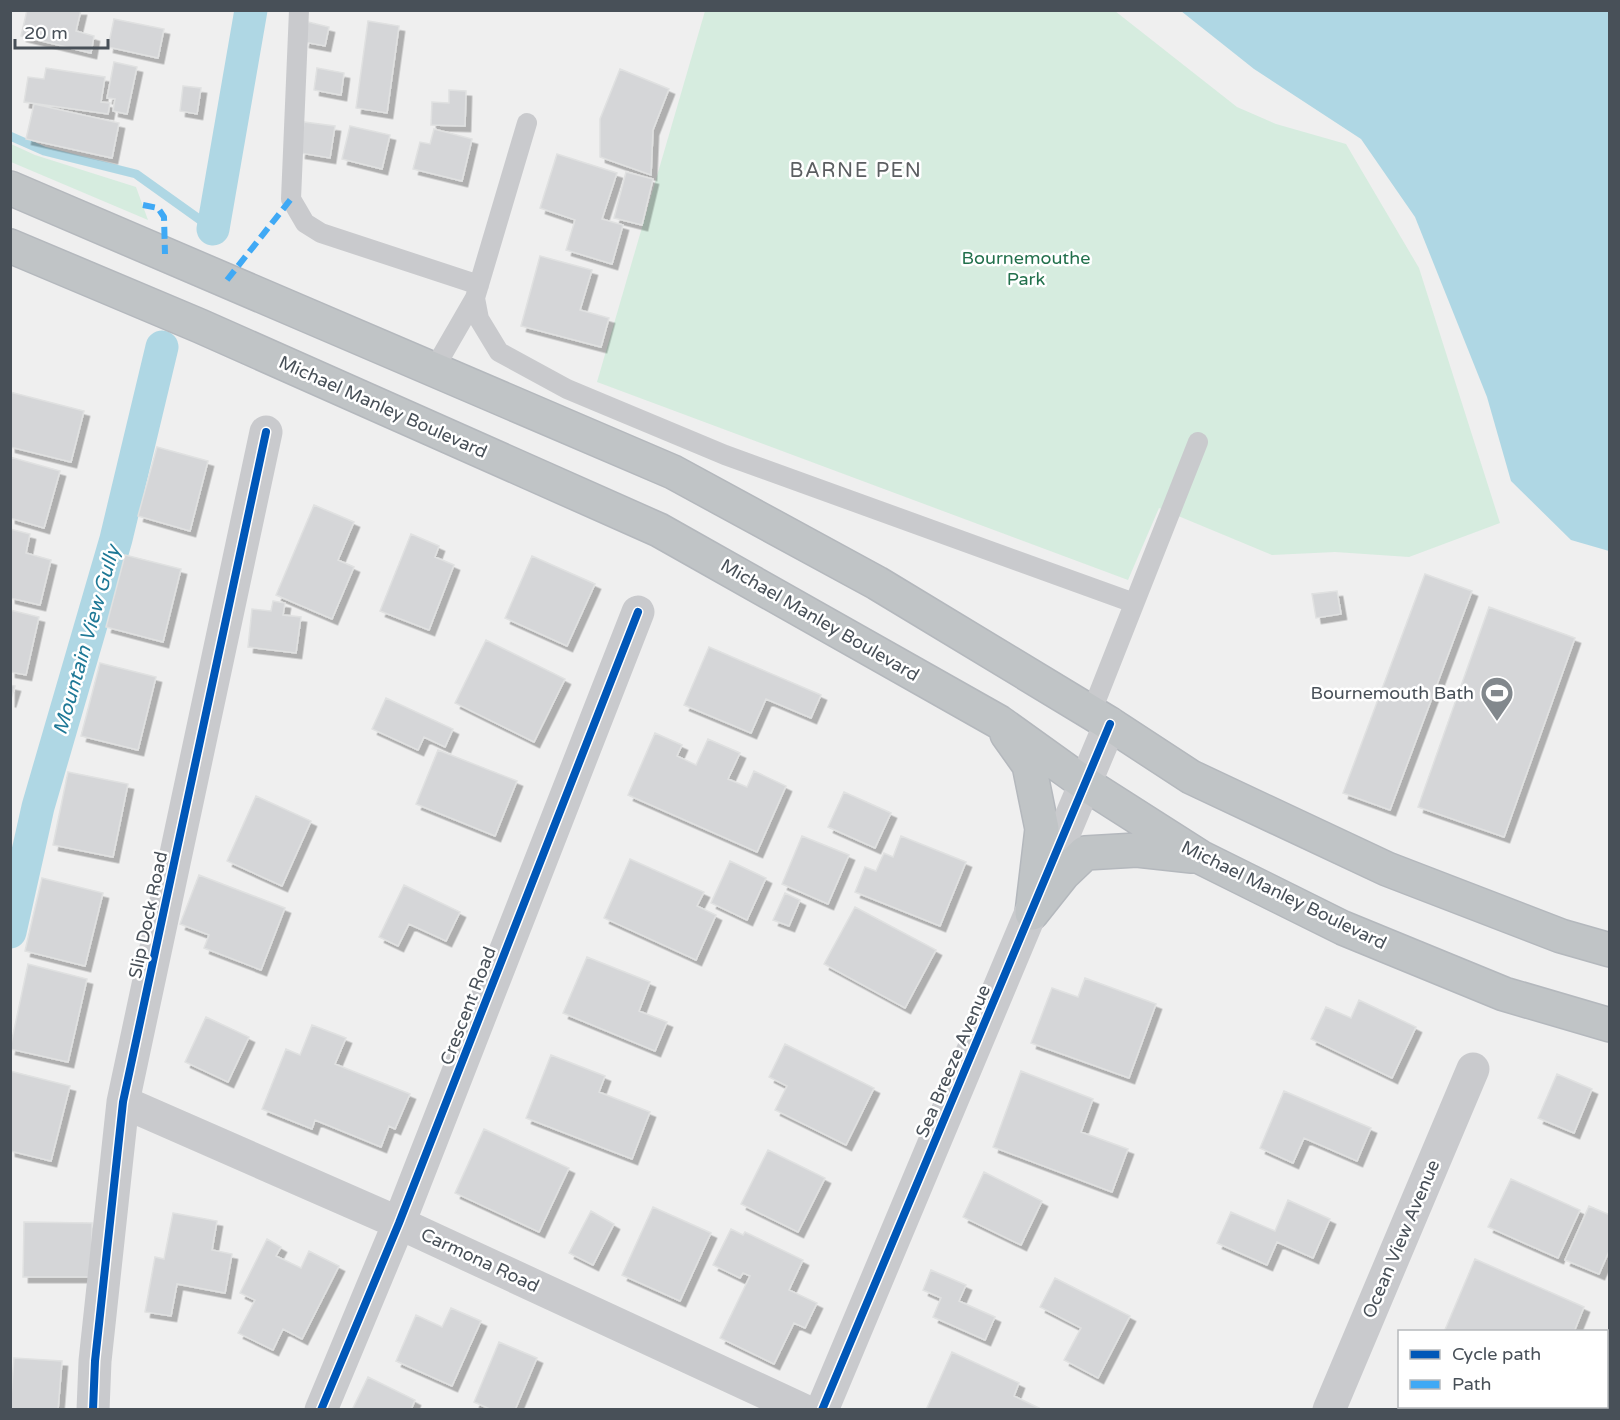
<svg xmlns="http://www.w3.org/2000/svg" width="1620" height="1420" font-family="'Varela Round',sans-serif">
<defs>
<filter id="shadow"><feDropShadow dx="5.5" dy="5.5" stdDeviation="0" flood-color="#0004"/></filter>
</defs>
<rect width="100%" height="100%" fill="#efefef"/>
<path fill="#d6ecdf" d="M705,11H1115L1237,107L1276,124L1346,144L1419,268L1500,523L1409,557L1335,552L1272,555L1159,508L1128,580L597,382Z
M11,144L35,155L136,187L148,220L11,162Z"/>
<path fill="#afd7e4" d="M1181,11H1609V551L1571,540L1511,481L1487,397L1415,217L1361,139L1254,69Z"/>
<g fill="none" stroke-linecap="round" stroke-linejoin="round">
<path stroke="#afd7e4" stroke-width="9" d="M10,136L44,151L136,174L213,229"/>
<path stroke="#afd7e4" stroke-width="33" d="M213,229L251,10
M10,932L38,807L116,539L162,347"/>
</g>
<path fill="#d5d6d8" stroke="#e0e1e1" stroke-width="1.5" filter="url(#shadow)" d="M27,10H81L76,31L94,36L91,53L21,36Z
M114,19L164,29L158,58L108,47Z
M368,21L399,26L387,113L356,108Z
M308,22L329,27L325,46L304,42Z
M114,62L137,67L127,114L113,111L115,99L107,98Z
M46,68L105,77L101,102L110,103L108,114L24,102L28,77L44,79Z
M317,68L344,73L341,95L314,90Z
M620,69L669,89L653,130L651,175L600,157V119Z
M183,86L201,88L197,114L180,111Z
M449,90L466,91L465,126L431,125L432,102L449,103Z
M34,104L119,123L112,158L26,139Z
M304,122L335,126L330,158L300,153Z
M350,126L390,135L382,169L342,159Z
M434,129L472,139L462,181L413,169L420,142L430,144Z
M557,154L617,173L602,219L623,225L612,264L566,250L575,220L540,208Z
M626,172L653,179L642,225L614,218Z
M540,256L592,270L580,310L609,318L601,347L521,326Z
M10,392L84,411L71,462L10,447Z
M157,447L208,461L190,531L138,516Z
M10,457L60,471L44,528L10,518Z
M314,505L354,522L338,560L354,567L332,619L276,595Z
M10,529L30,534L26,553L51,560L40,605L10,598Z
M411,534L439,546L435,557L454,565L429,630L380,611Z
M125,555L181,569L163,642L106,627Z
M532,556L595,584L567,646L505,618Z
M1425,574L1472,591L1390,810L1343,793Z
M1337,591L1341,614L1316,618L1312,594Z
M273,601L285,603L283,615L301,617L296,653L248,647L252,609L271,611Z
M1489,607L1575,638L1504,837L1418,807Z
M10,610L39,617L26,675L10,672Z
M486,640L565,679L534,742L455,703Z
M709,647L821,695L811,718L766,699L751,733L684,705Z
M100,663L156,677L138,750L81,736Z
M10,685L15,686L10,702Z
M386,698L453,729L445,747L424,737L418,750L372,729Z
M655,733L682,745L677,756L696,765L708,739L740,753L728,779L747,787L754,771L786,786L757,852L628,795Z
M438,750L517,781L495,836L416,804Z
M68,772L128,784L113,857L53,845Z
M844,792L891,813L875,848L828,827Z
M256,796L311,821L282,886L227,861Z
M802,836L849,855L828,904L782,884Z
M901,836L966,862L940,926L855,892L865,867L876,871L884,853L893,857Z
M630,859L704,892L697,906L716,915L696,960L604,918Z
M730,861L766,878L747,920L711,903Z
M199,875L285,908L261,970L204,948L209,935L180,924Z
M42,878L103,893L85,966L25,951Z
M404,885L460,912L446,941L409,924L398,946L379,937Z
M785,893L800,900L789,926L773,920Z
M855,907L936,950L905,1008L824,964Z
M587,957L650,982L639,1011L667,1022L655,1051L563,1013Z
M28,964L87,979L68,1062L10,1049Z
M1085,978L1156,1004L1129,1078L1031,1043L1052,988L1078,997Z
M1359,1000L1416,1027L1392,1078L1311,1039L1326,1007L1351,1018Z
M206,1017L249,1037L228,1082L185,1062Z
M312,1025L346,1038L335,1064L410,1094L395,1129L389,1126L381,1147L315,1120L312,1129L262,1109L286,1049L300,1055Z
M785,1044L874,1088L846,1145L775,1110L787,1086L769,1077Z
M551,1055L605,1076L599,1092L650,1112L632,1159L526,1118Z
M10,1071L70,1086L51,1161L10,1151Z
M1021,1071L1093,1099L1081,1132L1128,1149L1112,1192L993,1147Z
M1557,1074L1592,1089L1574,1133L1538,1118Z
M1284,1091L1371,1128L1357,1161L1304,1138L1293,1163L1260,1148Z
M484,1129L569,1168L539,1232L455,1193Z
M768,1150L825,1178L798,1232L741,1204Z
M984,1172L1042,1201L1021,1245L963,1217Z
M1511,1179L1580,1210L1558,1258L1488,1227Z
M1288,1200L1330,1219L1313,1258L1277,1242L1267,1265L1217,1243L1231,1212L1275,1231Z
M1589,1206L1610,1215V1249L1599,1274L1565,1260Z
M653,1207L711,1233L680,1301L622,1275Z
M591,1211L614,1224L593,1265L569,1253Z
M173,1213L217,1221L212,1250L232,1254L225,1293L177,1284L171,1316L145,1312L155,1257L164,1259Z
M24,1222L92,1223V1277H23Z
M731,1229L743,1235L745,1232L803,1260L789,1290L817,1303L805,1328L794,1323L774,1364L720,1338L750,1276L743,1273L740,1278L713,1265Z
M267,1239L281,1247L276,1256L301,1268L309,1251L339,1266L302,1339L283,1329L273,1350L238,1333L255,1300L240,1293Z
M1475,1259L1584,1307L1574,1332H1444Z
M931,1270L966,1285L959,1301L995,1317L985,1340L933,1317L941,1298L923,1290Z
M1055,1278L1130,1316L1098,1378L1064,1360L1081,1328L1040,1307Z
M451,1308L481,1321L452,1386L396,1361L416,1315L442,1327Z
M499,1342L537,1358L515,1410H492L474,1402Z
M952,1352L1019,1383L1014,1396L1043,1410H926Z
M14,1358L62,1361L58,1410H10Z
M368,1377L415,1400L411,1410H352Z
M1439,1406H1531L1538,1410H1438Z"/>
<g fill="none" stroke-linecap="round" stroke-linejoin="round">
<defs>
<path id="trunk" d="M10,188L673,472L877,583L1110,724L1191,777L1387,869L1561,936L1610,950
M10,246L200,326L659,530L999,722L1084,783L1200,857L1343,928L1504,994L1610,1025
M1007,734L1029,765L1042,829L1032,913
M1032,913L1063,874L1085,853L1137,850L1192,856"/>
</defs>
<use href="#trunk" stroke="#b4b8bd" stroke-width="36"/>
<path stroke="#c9cacd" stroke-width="20" d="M299,10L291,199L305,223L321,233L479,285
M527,123L475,298L479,319L499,352L567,389L725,455L1134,603
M434,369L475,298
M1091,713L1198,442"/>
<path stroke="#c9cacd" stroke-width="33" d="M123,1102L399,1223L803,1410
M93,1410L95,1361L123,1102L266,432
M321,1410L399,1223L638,612
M1329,1410L1473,1069"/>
<path stroke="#c9cacd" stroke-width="33" d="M822,1410L1110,724"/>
<use href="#trunk" stroke="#c0c4c6" stroke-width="33"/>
<path stroke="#3fa9f5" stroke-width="6" stroke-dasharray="12 6" stroke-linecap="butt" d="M143,205L158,208L164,217L165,254
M227,280L291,199"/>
<defs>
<path id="cycleway" d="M93,1410L95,1361L123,1102L266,432
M321,1410L399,1223L638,612
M822,1410L1110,724"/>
</defs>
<use href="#cycleway" stroke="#fff" stroke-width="11"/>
<use href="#cycleway" stroke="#0057b8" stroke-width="8"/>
</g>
<defs>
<symbol id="stadium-pin" viewBox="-11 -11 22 30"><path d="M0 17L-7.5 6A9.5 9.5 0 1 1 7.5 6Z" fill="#82888d" stroke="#fff"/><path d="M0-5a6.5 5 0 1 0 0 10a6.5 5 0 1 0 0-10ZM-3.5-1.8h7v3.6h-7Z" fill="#fff"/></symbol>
</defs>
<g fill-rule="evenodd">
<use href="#stadium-pin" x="1478" y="674" width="38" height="52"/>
</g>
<g text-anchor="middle" stroke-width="5" stroke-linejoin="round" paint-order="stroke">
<g font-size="18" fill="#22704c" stroke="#fff">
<text x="1026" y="264">Bournemouthe<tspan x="1026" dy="21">Park</tspan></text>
</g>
<g font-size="18" fill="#485058" stroke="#fff">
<text transform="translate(383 407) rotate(24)" y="6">Michael Manley Boulevard</text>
<text transform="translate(820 620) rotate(30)" y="6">Michael Manley Boulevard</text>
<text transform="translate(1284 895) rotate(26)" y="6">Michael Manley Boulevard</text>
<text transform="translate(148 915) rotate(-78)" y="6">Slip Dock Road</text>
<text transform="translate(468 1006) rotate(-69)" y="6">Crescent Road</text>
<text transform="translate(953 1061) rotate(-67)" y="6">Sea Breeze Avenue</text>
<text transform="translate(1401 1239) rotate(-67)" y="6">Ocean View Avenue</text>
<text transform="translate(480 1260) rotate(25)" y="6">Carmona Road</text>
</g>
<g font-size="18" fill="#485058" stroke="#fff" text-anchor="end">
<text x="1474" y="699">Bournemouth Bath</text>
</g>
<g font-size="20" letter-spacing="1.5" fill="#5b5e61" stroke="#fff">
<text x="856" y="177">BARNE PEN</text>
</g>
<g font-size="20" font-style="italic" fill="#1e7896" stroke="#fff">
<text transform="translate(86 640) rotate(-74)" y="7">Mountain View Gully</text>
</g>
</g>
<rect width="1620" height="1420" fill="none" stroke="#485058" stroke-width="24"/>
<rect x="1398" y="1330" width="210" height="78" fill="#ffffff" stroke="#b6b9bc" stroke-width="1.5"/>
<rect x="1410" y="1350" width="30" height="9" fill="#0057b8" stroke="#b6b9bc" stroke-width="1.5"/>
<text x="1452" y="1360" font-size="18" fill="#485058">Cycle path</text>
<rect x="1410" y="1380" width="30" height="9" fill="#3fa9f5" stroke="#b6b9bc" stroke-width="1.5"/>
<text x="1452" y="1390" font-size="18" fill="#485058">Path</text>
<path d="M15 39v9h93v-9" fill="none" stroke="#485058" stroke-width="3"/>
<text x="24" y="39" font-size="18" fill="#485058" stroke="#ffffff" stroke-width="4.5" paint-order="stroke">20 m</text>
</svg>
